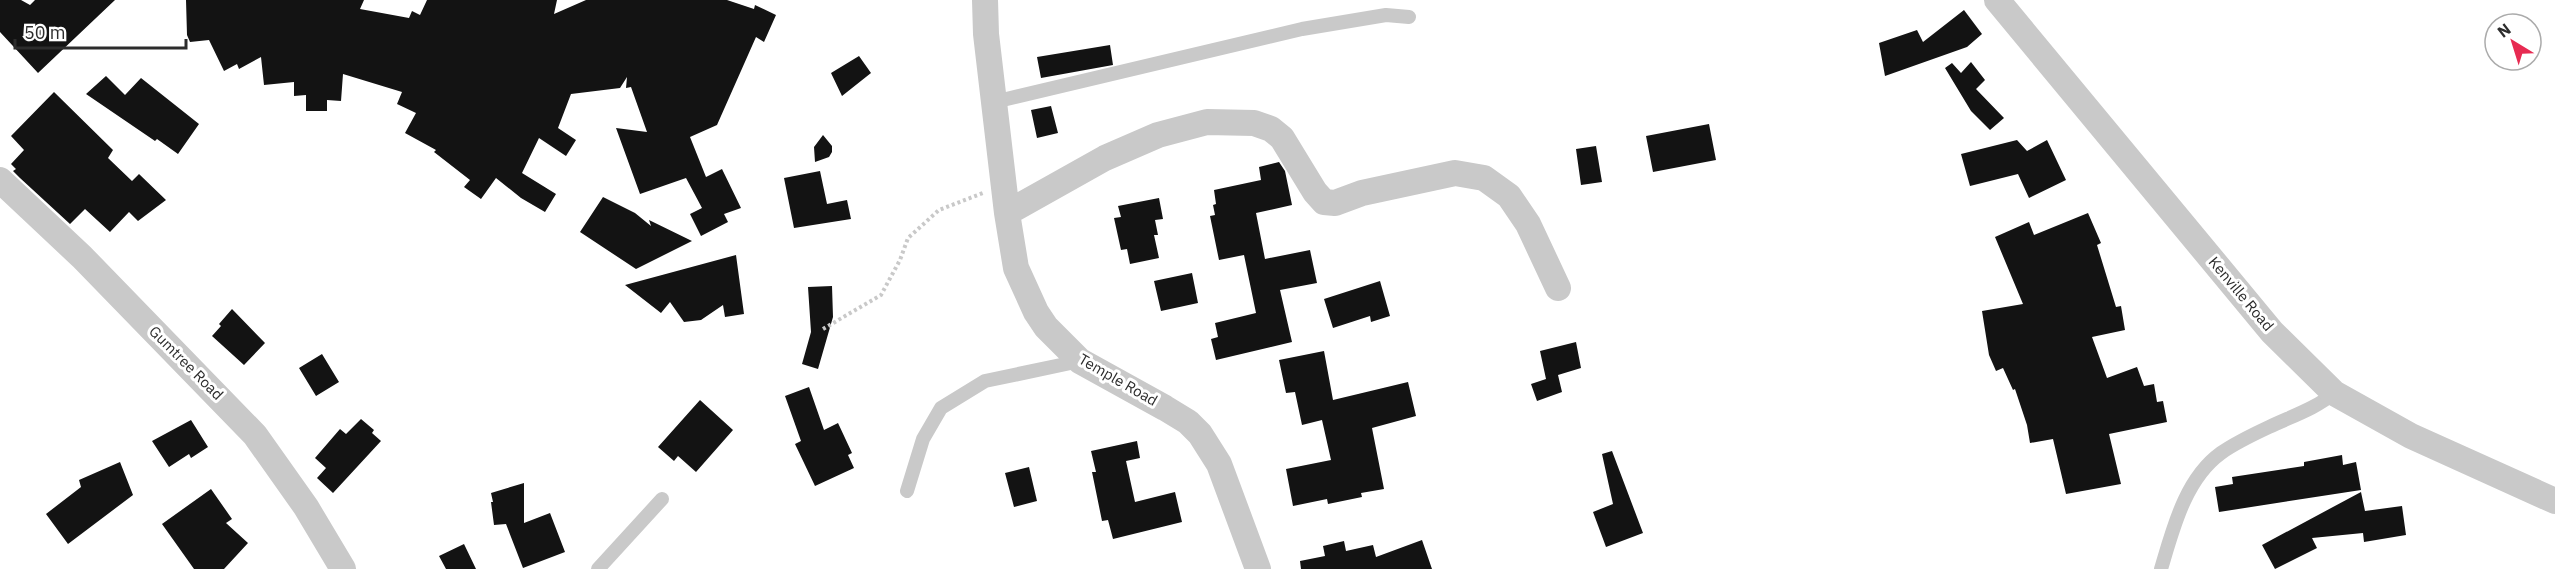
<svg xmlns="http://www.w3.org/2000/svg" width="2555" height="569" font-family="'IBM Plex Sans',sans-serif">
<rect width="100%" height="100%" fill="#fff"/>
<path fill="#131313" d="M0,0H21L30,5L35,0H115L38,73L0,32Z
M186,0H364L360,9L409,18L412,11L420,15L427,0H557L554,14L586,0H727L754,9L755,5L776,15L764,42L756,37L717,125L690,137L706,177L722,169L741,208L724,214L728,222L701,236L690,214L702,208L686,178L640,194L616,128L647,132L631,87L626,88L627,77L620,88L571,94L558,128L576,140L566,156L539,138L522,173L556,194L545,212L521,198L496,178L481,199L464,187L470,180L434,152L436,150L405,133L416,113L397,104L402,92L343,74L341,101L327,100V111H306V95L294,96V82L264,85L261,57L239,69L237,64L224,71L209,40L190,42L187,35Z
M1964,10L1982,34L1967,47L1885,76L1879,43L1917,30L1923,42Z
M1110,45L1113,65L1041,78L1037,57Z
M859,56L871,73L842,96L831,73Z
M1971,62L1985,80L1976,89L2004,118L1990,130L1971,111L1945,68L1952,63L1961,73Z
M106,76L125,95L141,78L199,124L178,154L157,139L155,141L86,94Z
M54,92L113,150L108,158L132,181L139,174L166,200L138,221L129,212L110,232L85,209L70,224L20,178L13,171L16,169L11,164L24,150L11,136Z
M1051,106L1058,133L1037,138L1031,110Z
M1709,124L1716,160L1653,172L1646,136Z
M823,135L832,146V152L829,157L815,162L814,147Z
M2017,140L2027,151L2047,140L2066,180L2029,198L2018,174L1970,186L1961,154Z
M1596,146L1602,182L1581,185L1576,149Z
M1279,162L1285,171L1292,205L1256,213L1265,259L1310,250L1317,283L1280,290L1292,342L1216,360L1211,339L1218,337L1215,323L1256,313L1244,255L1219,260L1210,216L1215,215L1213,205L1216,204L1214,190L1261,180L1259,167Z
M820,171L827,204L847,200L851,219L794,228L784,178Z
M603,197L635,213L651,226L649,220L692,241L636,269L580,232Z
M1159,198L1163,219L1155,220L1158,235H1154L1159,258L1130,264L1127,249L1121,250L1114,218L1121,217L1118,206Z
M2088,213L2101,243L2097,245L2116,307L2121,306L2125,330L2092,337L2107,378L2137,367L2144,386L2154,384L2157,402L2163,401L2167,422L2109,434L2121,484L2066,494L2053,439L2030,443L2027,425L2015,389L2013,390L2003,368L1996,371L1989,355L1982,311L2023,304L1995,237L2029,222L2034,235Z
M736,255L744,314L725,317L723,305L701,320L684,322L670,302L661,313L625,285Z
M1192,273L1198,303L1161,311L1154,281Z
M1380,281L1390,316L1371,322L1370,316L1333,328L1324,299Z
M832,286L833,317L818,369L802,364L811,332L808,287Z
M232,309L265,343L244,365L212,336L221,326L219,324Z
M1576,342L1581,368L1558,375L1562,392L1537,401L1531,384L1546,379L1540,351Z
M1324,351L1333,400L1408,382L1416,416L1372,428L1384,489L1361,493L1362,497L1328,504L1327,499L1293,506L1286,469L1331,460L1322,420L1302,425L1295,392L1286,393L1279,360Z
M322,354L339,382L316,396L299,368Z
M809,387L824,430L838,423L852,453L848,455L854,468L815,486L795,444L801,441L785,396Z
M700,400L733,430L696,472L678,456L674,461L658,447Z
M361,419L374,430L372,433L381,441L333,493L317,478L326,468L315,458L340,429L346,434Z
M191,420L208,447L191,458L189,454L169,467L152,441Z
M1137,441L1140,458L1126,461L1135,502L1175,492L1182,522L1113,539L1108,520L1102,521L1092,472H1096L1091,451Z
M1612,451L1643,533L1606,547L1593,512L1613,504L1602,454Z
M2342,455L2343,465L2356,462L2361,490L2219,512L2215,487L2233,484L2232,477L2304,466V462Z
M120,462L133,495L68,544L46,514L81,487L79,480Z
M1029,467L1037,501L1014,507L1005,473Z
M524,483V523L550,513L565,552L523,568L506,524L494,525L491,502H493L491,493Z
M211,489L232,519L226,523L248,543L224,569H194L162,524Z
M2361,492L2365,511L2402,506L2406,535L2364,542L2363,533L2312,538L2317,548L2275,569L2262,545Z
M1422,540L1432,569H1301L1300,561L1325,556L1323,546L1344,541L1346,551L1373,545L1376,557Z
M464,544L476,569H446L439,556Z"/>
<g fill="none" stroke-linecap="round" stroke-linejoin="round">
<path stroke="#c9c9c9" stroke-width="4" stroke-dasharray="3 3" stroke-linecap="butt" d="M823,329L881,295L900,260L908,238L939,210L983,193"/>
<path stroke="#c9c9c9" stroke-width="14" d="M994,102L1302,29L1386,15L1409,17
M907,491L923,439L941,408L985,381L1080,361
M598,569L662,499
M2161,569C2173,529 2185,479 2221,453C2235,443 2254,434 2269,427C2292,416 2315,409 2334,393"/>
<path stroke="#c9c9c9" stroke-width="26" d="M985,0L986,34L1007,213L1016,268L1036,312L1046,327L1080,361L1165,408L1188,422L1200,434L1219,464L1258,569
M1997,0L2272,332L2334,393L2411,436L2555,501
M0,180L82,257L255,435L306,507L343,569
M1007,213L1105,158L1158,135L1207,122L1254,123L1271,129L1282,138L1315,192L1324,202L1335,203L1362,193L1455,173L1484,178L1509,196L1528,224L1558,288"/>
</g>
<g text-anchor="middle" stroke-width="6" stroke-linejoin="round" paint-order="stroke">
<g font-size="15" fill="#2c2c2c" stroke="#fff">
<text transform="translate(2241 294) rotate(50)" y="5">Kenville Road</text>
<text transform="translate(186 363) rotate(45)" y="5">Gumtree Road</text>
<text transform="translate(1118 380) rotate(30)" y="5">Temple Road</text>
</g>
</g>
<g transform="translate(2513 42) rotate(322)"><circle r="28" fill="#ffffff" stroke="#ababab" stroke-width="1.5"/>
<path d="M0-4.5L10 22L0 15L-10 22Z" fill="#e72b52"/>
<text y="-9" font-size="16" font-weight="bold" text-anchor="middle" fill="#2c2c2c">N</text>
</g>
<path d="M15 39v9h171v-9" fill="none" stroke="#2c2c2c" stroke-width="3"/>
<text x="24" y="39" font-size="18" fill="#2c2c2c" stroke="#ffffff" stroke-width="4.5" paint-order="stroke">50 m</text>
</svg>
